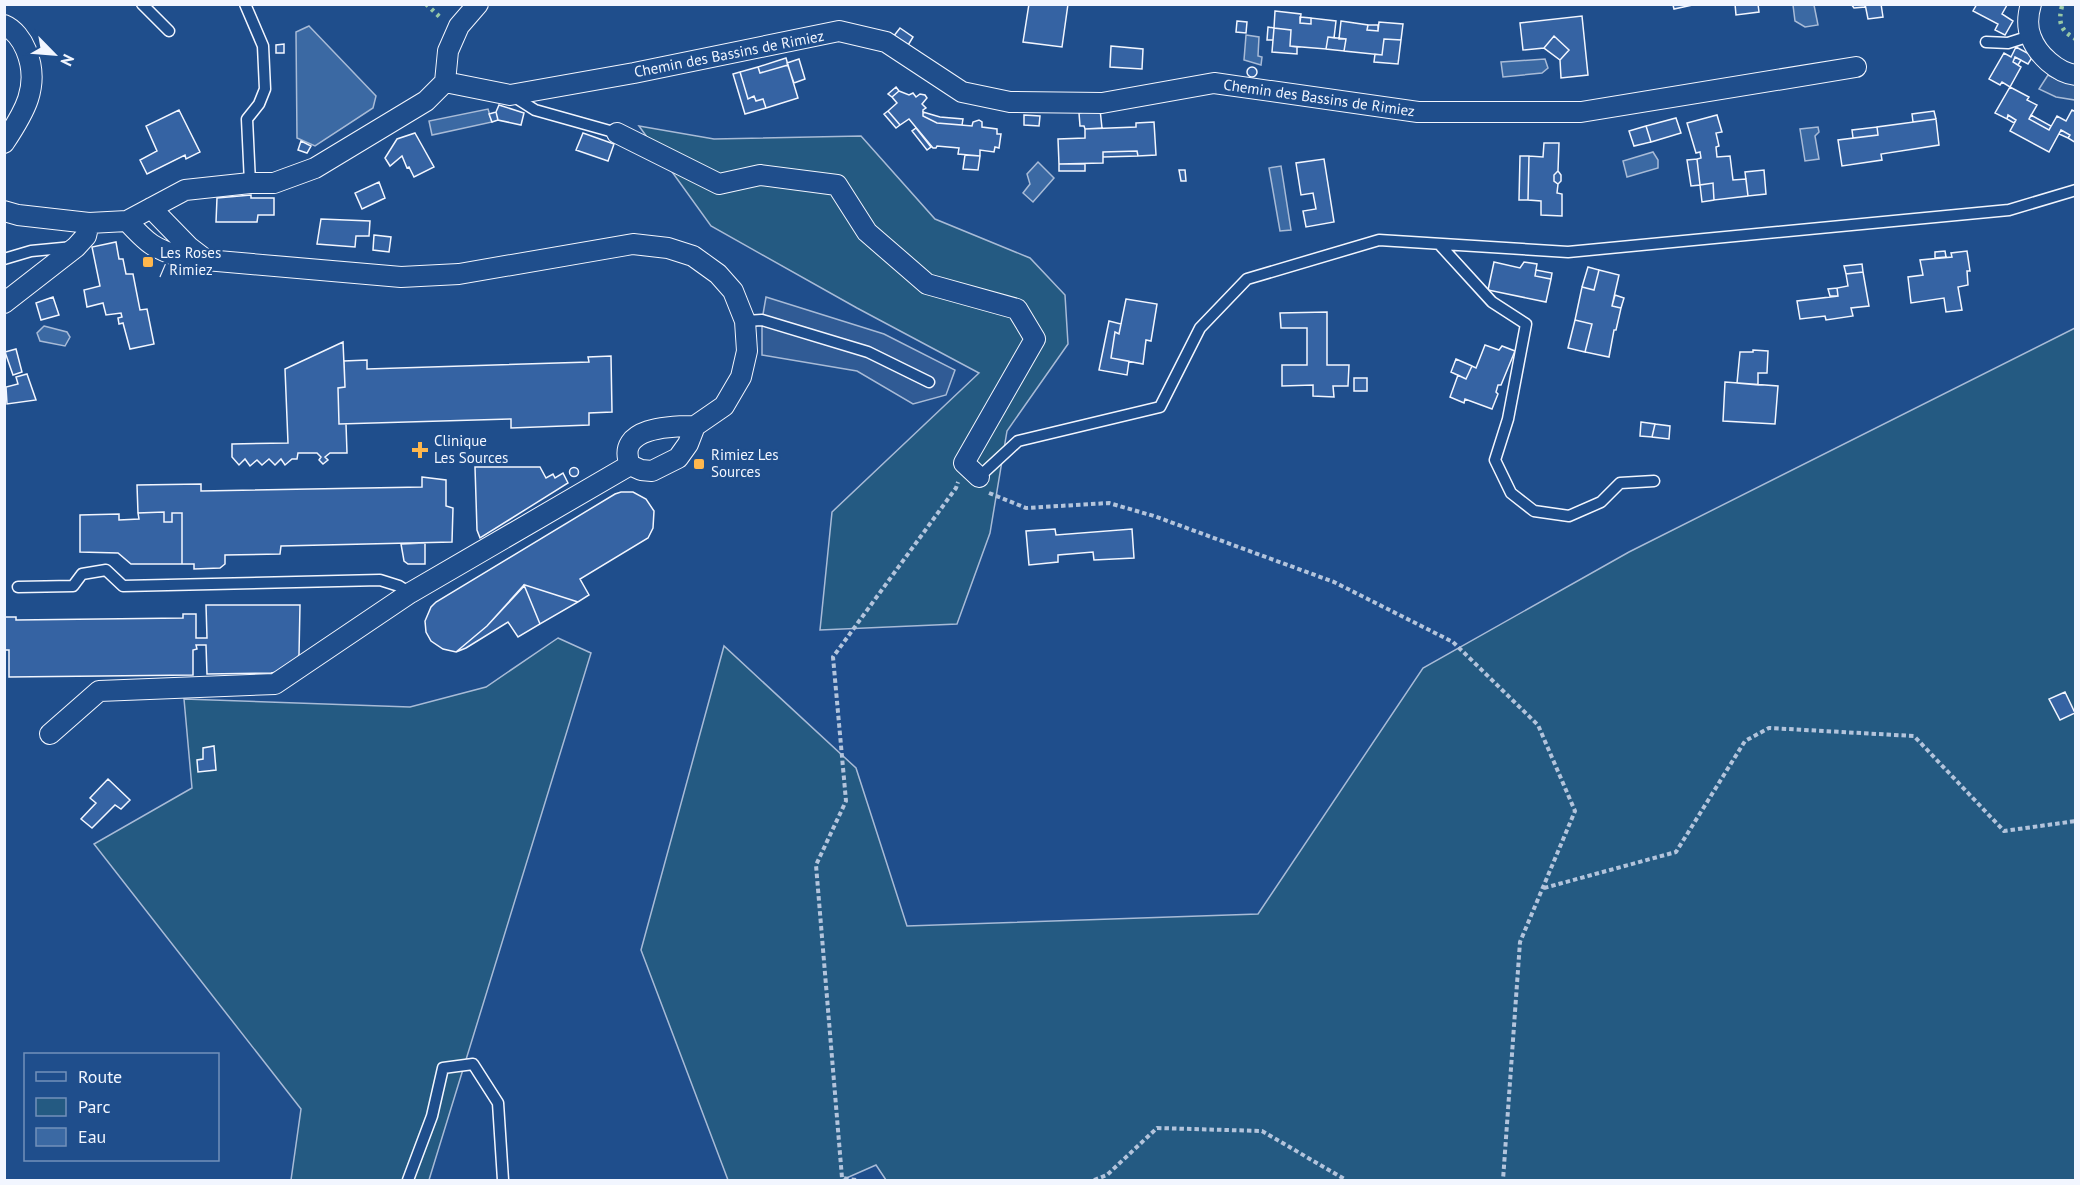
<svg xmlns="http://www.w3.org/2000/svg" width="2080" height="1185" font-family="'PT Sans',sans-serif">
<rect width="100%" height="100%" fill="#1f4e8c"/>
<path fill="#245a82" stroke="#a8bbd7" stroke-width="1.5" d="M639,126L714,139L861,136L935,219L1030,258L1065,295L1068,344L1007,431L990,533L957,624L820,630L832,512L979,373L857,308L711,226Z
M2075,328V1180H886L876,1165L842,1180H728L641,950L724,646L856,768L907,926L1258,914L1423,668L1629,552Z
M558,638L591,653L429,1180H291L301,1109L94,844L192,788L184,699L410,707L486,687Z"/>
<path fill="#305b95" stroke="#a8bbd7" stroke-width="1.5" d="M2048,75L2061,81L2075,84V100L2056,97L2039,89Z
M766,297L884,334L955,370L946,395L913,404L857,371L762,355V320Z"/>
<path fill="#3b69a3" stroke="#a8bbd7" stroke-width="1.5" d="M1793,5H1814L1818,25L1805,27L1795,21Z
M309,26L376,96L373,108L315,146L297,138L296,32Z
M1246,35L1259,37L1258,56L1262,57L1261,65L1244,60Z
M1545,59L1548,68L1542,73L1503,77L1501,62Z
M488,109L492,122L432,135L429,121Z
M1818,127L1819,132L1815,136L1819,159L1805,161L1800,129Z
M1653,152L1658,160V168L1627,177L1623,161Z
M1038,162L1054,178L1033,202L1023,193L1030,184L1027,174Z
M1281,166L1291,230L1280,231L1269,168Z
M44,326L67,332L70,337L65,346L40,341L37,333Z"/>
<path fill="#3563a3" stroke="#f2f6ff" stroke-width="1.5" d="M1029,4H1068L1062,47L1023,42Z
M1697,4L1674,9L1673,5L1680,4Z
M1735,4H1758L1759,12L1736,15Z
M1851,4H1865V7L1854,8Z
M1865,4H1881L1883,17L1868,19Z
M1977,4L2007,5L2002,14L2013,21L2005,35L1995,30L1998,24L1973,11Z
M1275,11L1301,14L1300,23L1311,24V18L1336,21L1334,38L1328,37L1326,49L1290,46L1291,30L1274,28Z
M1582,16L1588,75L1561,78L1560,60L1569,50L1554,36L1544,48L1523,50L1520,23Z
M1300,17L1311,18V24L1300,23Z
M1237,21L1247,22L1246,33L1236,32Z
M1341,21L1368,25L1367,30L1378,31L1379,22L1403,24L1401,40L1384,39L1382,55L1344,51L1346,39H1339Z
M1368,25H1378V31L1367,30Z
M1268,27L1274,28L1273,40H1267Z
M900,28L913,37L907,47L893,37Z
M1274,28L1291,30L1290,46L1297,47V54L1272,52Z
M1554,36L1569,50L1560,60L1544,48Z
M1328,37L1346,39L1344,51L1326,49Z
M1384,39L1401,40L1398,64L1374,62L1375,54L1382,55Z
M284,44V53H276V45Z
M1111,46L1143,49L1142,69L1110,67Z
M2016,47L2033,56L2028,64L2015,57L2013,62L2021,67L2010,87L2002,82L2000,85L1989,79L2004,53L2011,57Z
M2015,57L2021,60L2018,65L2013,62Z
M786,58L788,65L760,73L758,67Z
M799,59L805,79L794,83L787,63Z
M788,65L798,98L766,108L763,99L756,101L754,96L748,99L740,72L758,67L760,73Z
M1247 72a5 5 0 1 1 10 0a5 5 0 1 1-10 0Z
M740,72L748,99L754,96L756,101L763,99L766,108L745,114L733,74Z
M896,87L899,91L892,97L888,94Z
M2010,87L2029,97L2027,100L2037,105L2029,119L2049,130L2057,116L2066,121L2072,110L2076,112V143L2068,138L2070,135L2061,130L2049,152L2010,131L2016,120L2008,115L2007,119L1995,113Z
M899,91L909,95L913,93L916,97L920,94L925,95L927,98L922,104L926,108L923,110V116L937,123L972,126L973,122L979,120L982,122V127L997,129V134H1001L999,148L995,147L994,152L980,150V156L958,154L959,148L937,146L936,148H933L909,119L900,125L888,111L897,103L892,97Z
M499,105L524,113L521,125L498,120L496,112Z
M1100,109L1102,128L1085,129L1084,126H1080L1079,113Z
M179,110L200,152L186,159L185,155L147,174L140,160L157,151L146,126Z
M888,111L900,125L896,128L884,114Z
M1934,111L1936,119L1913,122L1912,114Z
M496,112L498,120L492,122L489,114Z
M923,112L940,117L963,119L962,125L937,123L923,116Z
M1024,115L1040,116L1039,126L1024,125Z
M1717,115L1722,132L1716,133L1719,146L1716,147L1717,157L1730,156L1733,180L1746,179L1748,196L1714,200L1713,183L1700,185L1697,159L1701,158L1700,152L1696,153L1687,123Z
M2008,115L2016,120L2014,123L2007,119Z
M2031,115L2051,126L2049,130L2029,119Z
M1676,118L1681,133L1651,142L1646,126Z
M1936,119L1939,145L1881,154L1882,160L1842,166L1838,140L1878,135L1877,127Z
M1154,122L1156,155L1138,156L1137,151L1103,152V163L1059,164L1058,139L1085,138V129L1136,127V123Z
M1646,126L1651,142L1634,146L1629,131Z
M1877,127L1878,135L1853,138L1852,130Z
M916,128L931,147L927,150L912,131Z
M2061,130L2070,135L2068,138L2059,134Z
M415,133L434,167L414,177L409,167L407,168L402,156L390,166L385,158L397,139Z
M583,133L614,144L608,161L576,150Z
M301,141L311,146L307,153L298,150Z
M1544,143H1559L1558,171L1554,175V181L1558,184L1557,193L1562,194V216L1541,215V201L1528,200L1529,156L1543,157Z
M1137,151L1138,156L1103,157V152Z
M965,155L980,156L978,170L963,169Z
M1520,156H1529L1528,200H1519Z
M1324,159L1334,222L1306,227L1303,211L1316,209L1313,193L1301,195L1296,163Z
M1697,159L1700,185L1691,186L1687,160Z
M1059,164H1085V171H1059Z
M1179,170H1185L1186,181H1181Z
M1764,170L1766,194L1748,196L1745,172Z
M1558,171L1561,175V181L1558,184L1554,181V175Z
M379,182L385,198L362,209L355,193Z
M1713,183L1714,200L1702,202L1700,185Z
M251,195V198H274V215H258L257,222H216L217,198Z
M321,219L370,221L369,236H356L355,247L317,244Z
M374,235L391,237L389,252L373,250Z
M116,242L119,259H123L126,274H133L140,310L147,309L154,344L130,349L123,323L119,324L118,318L122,317L121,313L106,315L103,303L87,307L84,290L100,286L92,247Z
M1945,251L1946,257L1935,258V252Z
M1967,251L1970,271H1967L1968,285L1958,287L1962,310L1946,312L1944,298L1911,303L1908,277L1923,275L1920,260L1952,257L1951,253Z
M1494,262L1520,268L1524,262L1537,264L1535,276L1551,279L1546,302L1488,290Z
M1862,264L1863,272L1846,274L1844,266Z
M1588,267L1599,270L1594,290L1582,287Z
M1536,270L1552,273L1551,279L1535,276Z
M1599,270L1619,275L1612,306L1621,308L1616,330H1614L1609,357L1585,352L1592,324L1575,320L1582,287L1594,290Z
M1863,272L1869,306L1851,308L1853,316L1826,320L1825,316L1800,319L1797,301L1838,296L1837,288L1848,286L1846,274Z
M1837,288L1838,296H1830L1828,289Z
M1615,295L1624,298L1621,308L1612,306Z
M53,297L59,315L41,320L36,303Z
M1126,299L1157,304L1151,341L1146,340L1143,364L1111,358L1115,332L1119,334Z
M1327,312V365H1349L1348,386H1333L1334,397L1313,396V385L1282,386V365H1307V328H1281L1280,313Z
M1575,320L1592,324L1585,352L1568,348Z
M1109,321L1121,324L1119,334L1115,332L1111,358L1129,361L1127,375L1099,370Z
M343,342L345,387L338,388L339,424H346L347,453H330L325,457L328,460L323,464L319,460L321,457L317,453H298L297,459H292L285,465L281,459L275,465L269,459L262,465L257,460L250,466L245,459L239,465L232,457V444L288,443L285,369Z
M1485,345L1499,350L1502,346L1515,351L1501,385H1498L1496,392L1498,394L1492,409L1465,399L1464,403L1450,397L1458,375L1466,379L1472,366L1476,368Z
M16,349L22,372L13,375L5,352Z
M1753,350L1768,351L1767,373H1758V385L1737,383L1740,352H1753Z
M611,356L612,412L589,413V425L511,428V419L339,424L338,388L345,387L344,361L367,360V369L589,362L588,357Z
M1456,359L1472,366L1466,379L1451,372Z
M27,374L36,400L7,404L6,387L18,384L16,377Z
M1354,378H1367V391H1354Z
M1725,382L1778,386L1775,424L1723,421Z
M1641,422L1655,424L1652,437L1640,436Z
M1655,424L1670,426L1669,439L1652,437Z
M475,467H540L546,478L553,474L555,478L563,473L568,483L480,538L477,530Z
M569.5 472a4.5 4.5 0 1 1 9 0a4.5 4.5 0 1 1-9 0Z
M422,477L446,480V506L453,508L452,542L281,546L280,554L225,555V564L220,568L194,569V564H182V513H172V522H164V512L138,513L137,485L201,484V491L422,487Z
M621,492H633L646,499L654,511L653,528L648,538L580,579L589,595L578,602L525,585L487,626L456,652L443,649L431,641L426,632L425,621L431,607L436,602L615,494Z
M164,512V522H172V513H182V564H131L118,553L80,552V515L119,514V520L139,519L138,513Z
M1055,529L1056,535L1132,529L1134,558L1094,560L1093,552L1058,555V562L1029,565L1026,531Z
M425,543V564H408L404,561L401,544Z
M524,585H525L578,602L540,624Z
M524,585L540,624L518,637L508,622L466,648L456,652L487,626Z
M206,605H300L299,655L293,665L283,671L271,673L207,674L206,645H196L197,649L193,650V675L9,677V650H4V617H16V620L183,618V614H196V638H207Z
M2065,692L2075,713L2060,720L2049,699Z
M214,746L216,770L198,772L197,760L203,759V748Z
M108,779L130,800L121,809L115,805L92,828L81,819L96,803L90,798Z"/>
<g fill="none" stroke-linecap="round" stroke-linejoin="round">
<defs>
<path id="lane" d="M142,4L169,31
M245,4L263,46L265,89L259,104L247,119L250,183
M1986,42L2008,43L2030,36
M513,96L535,110L617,133
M1439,244L1492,302L1526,324L1508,419L1495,460L1511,493L1534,511L1569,516L1601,502L1620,483L1654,481
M4,259L31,251L73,247
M745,321L762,320L868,352L929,382
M979,477L1018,441L1160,407L1200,328L1247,279L1379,240L1568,252L2009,210L2076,190
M18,587L73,586L82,574L106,570L123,586L380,580L399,586L410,593
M408,1180L432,1116L443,1068L473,1064L498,1103L503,1180"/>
<path id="street" d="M2031,4C2028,14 2027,27 2031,37C2037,54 2057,73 2076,75
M4,25C14,29 22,40 26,50C41,86 24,113 4,143
M445,82L510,95L634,73L839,31L886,42L962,92L1010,102L1102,103L1214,83L1418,112H1581L1856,67
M617,133L719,184L760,175L837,185L867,232L927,284L1017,309L1035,339L964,463L979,477
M151,208L189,247L206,260
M4,211L18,215L89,223L127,221L185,190L250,183H274L315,168L426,101L445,82L448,51L459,26L478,4
M127,221C148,244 153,248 183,258L401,277L459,274L633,244L668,248L693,256L718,274L733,291L745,321L747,351L741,377L724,406L695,426L688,444L678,458L652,471L641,470L630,465C615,427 671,426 695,426
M4,303L76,247L86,236L89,223
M50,734L99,691L275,684L410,593L630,465"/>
</defs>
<use href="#lane" stroke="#f2f6ff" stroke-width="13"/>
<use href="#street" stroke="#f2f6ff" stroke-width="22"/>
<path stroke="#b3c4dc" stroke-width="4" stroke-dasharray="4.5 3" stroke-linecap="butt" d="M989,493L1026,508L1109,503L1154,516L1334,582L1453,642L1538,725L1575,811L1520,942L1503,1180
M1544,888L1676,852L1745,741L1769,728L1914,736L2004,831L2076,821
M856,1180L842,1178L816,865L846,801L833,657L956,488L958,482
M1094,1180L1107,1175L1157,1128L1262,1131L1346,1180"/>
<use href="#lane" stroke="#1f4e8c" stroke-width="10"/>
<use href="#street" stroke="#1f4e8c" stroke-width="20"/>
<path stroke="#97c8a6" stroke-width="4.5" stroke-dasharray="3 4.5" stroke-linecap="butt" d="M426,4L442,19
M2062,6C2058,22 2060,31 2076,39"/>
</g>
<g fill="#ffb74d" stroke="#1f4e8c" stroke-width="2">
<rect x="142" y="256" width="12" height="12" rx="3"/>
<path d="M417 441h6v6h6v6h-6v6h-6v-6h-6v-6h6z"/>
<rect x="693" y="458" width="12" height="12" rx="3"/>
</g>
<g text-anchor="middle" stroke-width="4.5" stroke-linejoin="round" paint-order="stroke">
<g font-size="15" fill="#f2f6ff" stroke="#1f4e8c">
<text transform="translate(729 54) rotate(-11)" y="5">Chemin des Bassins de Rimiez</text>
<text transform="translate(1319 98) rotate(8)" y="5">Chemin des Bassins de Rimiez</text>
</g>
<g font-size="15" fill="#f2f6ff" stroke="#1f4e8c" text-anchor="start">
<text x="160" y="258">Les Roses<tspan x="160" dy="17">/ Rimiez</tspan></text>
<text x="434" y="446">Clinique<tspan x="434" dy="17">Les Sources</tspan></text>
<text x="711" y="460">Rimiez Les<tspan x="711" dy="17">Sources</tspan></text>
</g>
</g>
<rect width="2080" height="1185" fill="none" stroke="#f2f6ff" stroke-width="12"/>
<rect x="24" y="1053" width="195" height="108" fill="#1f4e8c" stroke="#7391ba" stroke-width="1.5"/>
<rect x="36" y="1072" width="30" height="9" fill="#1f4e8c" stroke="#7391ba" stroke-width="1.5"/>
<text x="78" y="1083" font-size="18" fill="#f2f6ff">Route</text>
<rect x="36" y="1098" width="30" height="18" fill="#245a82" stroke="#7391ba" stroke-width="1.5"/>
<text x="78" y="1113" font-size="18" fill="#f2f6ff">Parc</text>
<rect x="36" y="1128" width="30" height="18" fill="#3b69a3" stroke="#7391ba" stroke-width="1.5"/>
<text x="78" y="1143" font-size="18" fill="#f2f6ff">Eau</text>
<g transform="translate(54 54) rotate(115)" stroke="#1f4e8c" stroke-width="4.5" paint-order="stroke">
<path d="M0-4.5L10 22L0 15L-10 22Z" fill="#f2f6ff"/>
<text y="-9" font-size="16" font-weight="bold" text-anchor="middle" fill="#f2f6ff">N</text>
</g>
</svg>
